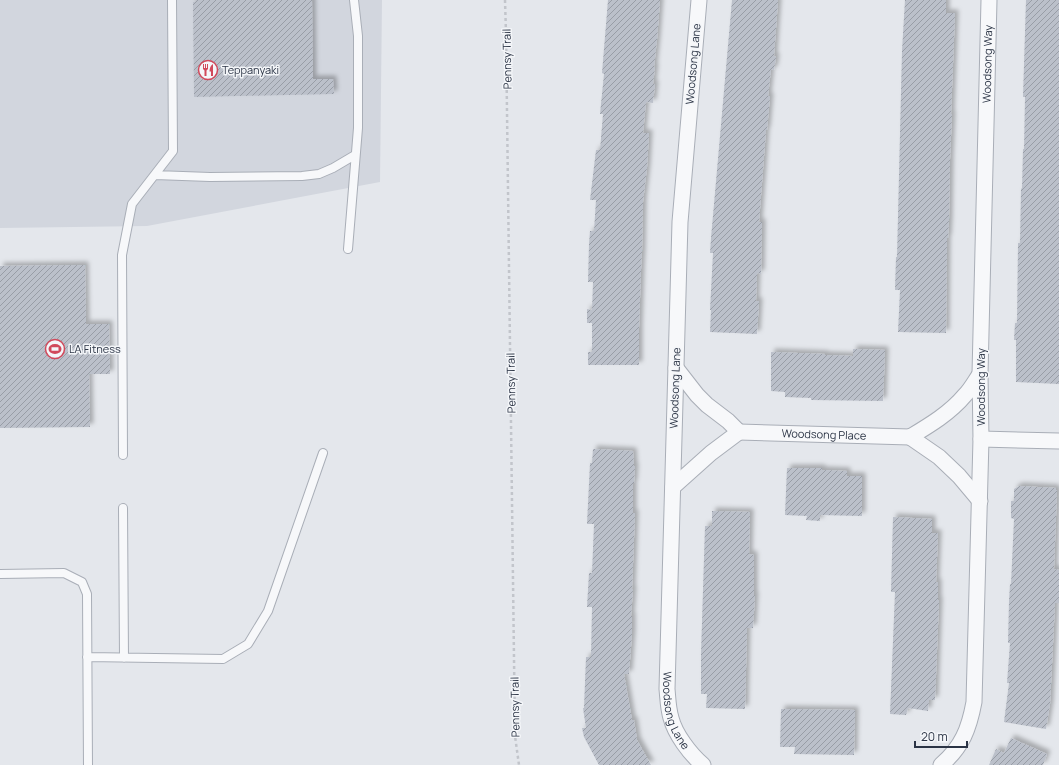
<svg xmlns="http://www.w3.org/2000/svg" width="1059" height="765" font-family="Manrope,sans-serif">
<defs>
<pattern id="building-hatch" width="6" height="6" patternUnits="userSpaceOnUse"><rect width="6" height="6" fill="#bbc0ca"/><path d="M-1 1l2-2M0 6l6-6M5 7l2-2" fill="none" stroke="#989da6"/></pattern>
<filter id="shadow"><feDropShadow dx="3.5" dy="-3.5" stdDeviation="2" flood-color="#0004"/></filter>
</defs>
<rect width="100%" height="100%" fill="#e4e7ec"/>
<path fill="#d2d6de" d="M0,0H382L380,182L147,226L0,228Z"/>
<path fill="url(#building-hatch)" filter="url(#shadow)" d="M196,0H312L313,79H333L334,94L194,97L193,2H196Z
M608,0H660L657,39L654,67H655L653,84H655L653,103L646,102L643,133H649L647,167L643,202L642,251L641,269L639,328V365H588V352H592V323H587V309L592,310L593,282H588L589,244L590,231H594L596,200H590L596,150H600L603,114H600L604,74L602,73Z
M732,0H778L774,56L776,57L774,70L771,69L768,96H770L767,130H766L759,222H762L761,274L757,273L756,301H759L757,334L710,332L711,310H710L713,253H710L711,238Z
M905,0H946V13H955L951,114H952L950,159L949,219L948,238H947L946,333L898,332L900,290H895L896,257H897L902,51Z
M1026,0H1059V384L1016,382V340H1014L1015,323H1017L1018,243H1020L1021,188L1022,189L1023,149H1024L1025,97H1023Z
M85,265L86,324H109L110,374H89L90,427L0,428V266Z
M853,349L885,350L883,401L811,400V398L785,397V392L771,391V352L825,354V355L853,356Z
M593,449L633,451L634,466H635L634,483H633V513H635L632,589H633L631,616H632V633L629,674H624L632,720H634L637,740L651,765H599L584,737L582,728H586L583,708H584L586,657H591L592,607H587L589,573H592L594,524H587L590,463H592Z
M787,468H822V470L847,471V476H862V516L820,515V521L806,520L807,516L785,515Z
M1019,486L1056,488V490H1057L1054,569L1059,570V603H1055L1050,704L1046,729L1004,722L1009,683H1007L1010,643H1008L1009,601L1010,584H1011L1014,519L1011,518V501H1014V489Z
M712,511L750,512L749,554L754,555V595H755L753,628H747L745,709L706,708L707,694H701V654L705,526H712Z
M893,517L932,519V533H938L936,582H938V600H939L935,700H929L928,711L908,708L906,715L890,714L895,592H891Z
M781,709L855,710L854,755L794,754L795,747H780Z
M1011,738L1047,754L1043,765H989L996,749L1004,753Z"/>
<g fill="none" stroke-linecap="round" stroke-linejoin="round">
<defs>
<path id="service" d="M155,175L210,177L302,176L319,174L333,168L355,155
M348,249L358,128V36L354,0
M123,455L122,255L132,204L173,151L172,0
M123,508L124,658
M0,574L64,573L82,582L87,594L88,765
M87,657L223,659L248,644L268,611L323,453"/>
<g id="minor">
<path id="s1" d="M699,0L680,222L667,689C668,699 668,708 671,718C675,734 690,754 703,765"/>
<path d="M676,368L697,395L707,405L728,421L739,432"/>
<path id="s2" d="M739,432L910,437"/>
<path d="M910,437L939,457L959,476L980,501"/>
<path d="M910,437C930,425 950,413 965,395C971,389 975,381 980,374"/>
<path d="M981,439L1059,441"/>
<path d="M673,487L711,453L739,432"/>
<path id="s3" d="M941,765C962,747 969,729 974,702L981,439L980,374L989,0"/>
</g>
</defs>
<use href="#service" stroke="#a9aeb7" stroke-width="10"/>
<use href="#minor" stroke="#a9aeb7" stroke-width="17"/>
<path stroke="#c2c5cb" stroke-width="2.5" stroke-dasharray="3 3" stroke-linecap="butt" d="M505,0L506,33L515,736L519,765"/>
<use href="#service" stroke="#f7f8fa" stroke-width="8"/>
<use href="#minor" stroke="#f7f8fa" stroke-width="15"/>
</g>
<defs>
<symbol id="restaurant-ring" viewBox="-11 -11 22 22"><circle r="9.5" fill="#f4f6f9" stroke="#d1495b" stroke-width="1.5"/><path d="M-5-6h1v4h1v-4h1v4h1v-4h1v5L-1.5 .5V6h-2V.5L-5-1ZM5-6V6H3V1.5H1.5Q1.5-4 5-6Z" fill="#d1495b"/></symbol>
<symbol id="stadium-ring" viewBox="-11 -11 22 22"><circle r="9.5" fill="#f4f6f9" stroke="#d1495b" stroke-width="1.5"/><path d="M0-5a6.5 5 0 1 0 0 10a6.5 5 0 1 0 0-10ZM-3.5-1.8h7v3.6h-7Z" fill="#d1495b"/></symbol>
</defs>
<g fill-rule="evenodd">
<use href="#restaurant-ring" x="197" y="59" width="22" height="22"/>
<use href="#stadium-ring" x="44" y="338" width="22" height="22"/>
</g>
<g text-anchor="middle" stroke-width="3" stroke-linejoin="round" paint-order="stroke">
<g font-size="11" fill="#2b3445" stroke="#f4f6f9">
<text transform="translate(507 59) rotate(-91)" y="4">Pennsy Trail</text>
<text transform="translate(693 64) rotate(-85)" y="4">Woodsong Lane</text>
<text dy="4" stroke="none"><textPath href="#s3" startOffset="711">Woodsong Way</textPath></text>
<text transform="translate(511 383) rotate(-91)" y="4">Pennsy Trail</text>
<text transform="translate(981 387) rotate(-90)" y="4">Woodsong Way</text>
<text transform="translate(675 388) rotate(-88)" y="4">Woodsong Lane</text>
<text dy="4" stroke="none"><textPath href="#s2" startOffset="85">Woodsong Place</textPath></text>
<text transform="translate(515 707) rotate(-91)" y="4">Pennsy Trail</text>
<text dy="4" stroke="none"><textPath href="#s1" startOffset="713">Woodsong Lane</textPath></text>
</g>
<g font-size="11" fill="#2b3445" stroke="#f4f6f9" text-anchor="start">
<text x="222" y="74">Teppanyaki</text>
<text x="69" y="353">LA Fitness</text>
</g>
</g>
<path d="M915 741v6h52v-6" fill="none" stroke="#2b3445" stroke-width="2"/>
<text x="921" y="741" font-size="12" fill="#2b3445" stroke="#f4f6f9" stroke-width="3" paint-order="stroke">20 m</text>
</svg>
